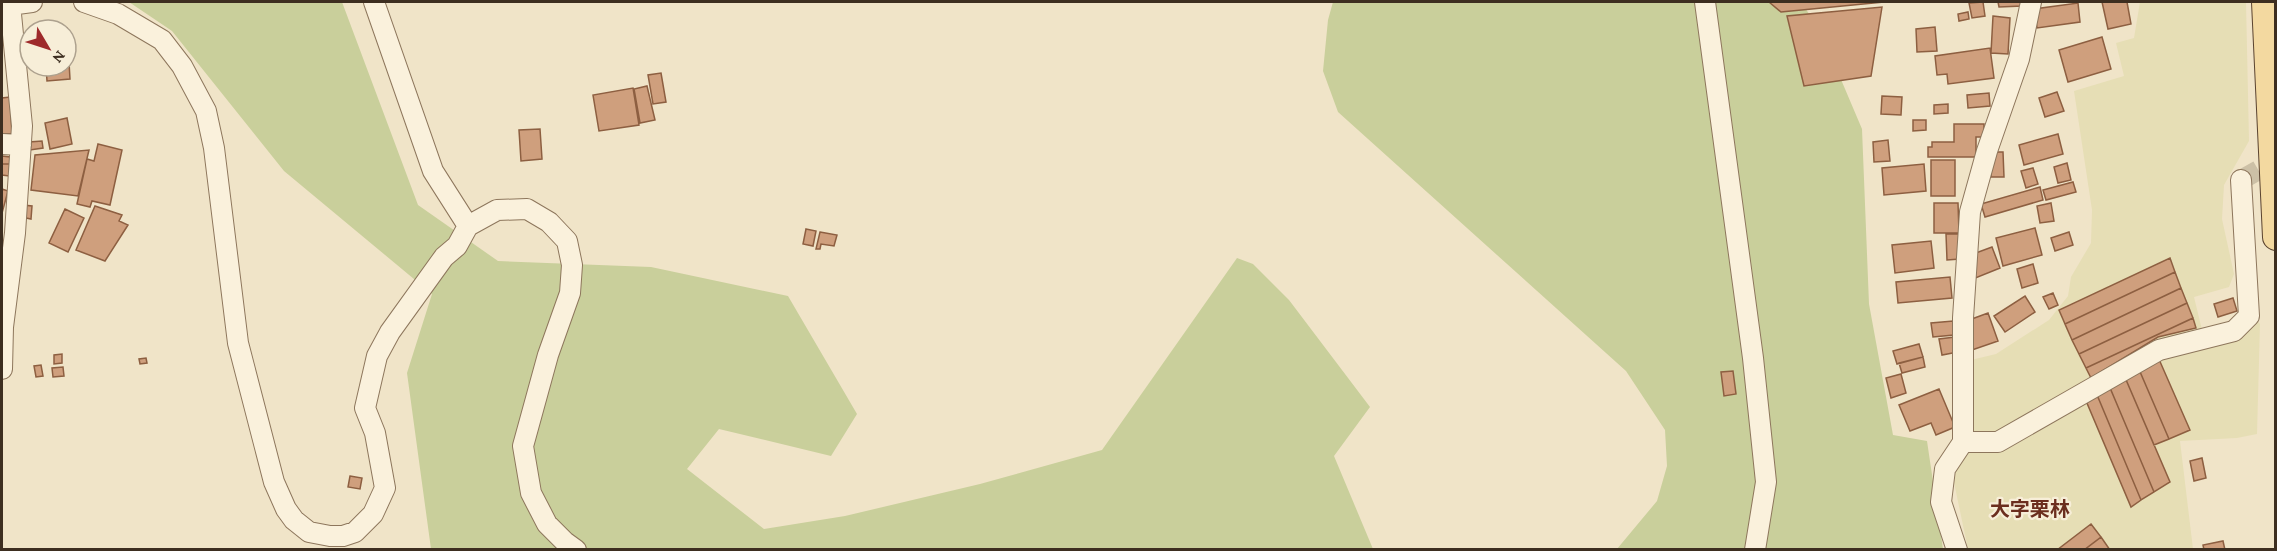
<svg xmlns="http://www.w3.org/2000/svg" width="2277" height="551" font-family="'Crimson Pro','Noto Sans JP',serif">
<rect width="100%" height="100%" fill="#f0e4c8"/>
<path fill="#e6deb5" d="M2140,2H2246L2249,141L2224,185L2222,219L2234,274L2229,287L2194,297L2203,334L2004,436L1971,431V360L1996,354L2049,320L2068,296L2071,277L2091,243L2092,210L2074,91L2124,76L2116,43L2134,38Z
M2258,321L2260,324L2257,434L2237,438L2180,441L2193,549H1968L1952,473L1962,456L2164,350L2223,339Z"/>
<path fill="#c9cf9b" d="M129,2H342L418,205L498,261L651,267L788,296L857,414L831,456L719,429L687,469L764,529L845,516L980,484L1102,450L1237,258L1253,264L1289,300L1370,407L1334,456L1373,549H431L407,373L432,294L284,171L172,31Z
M1333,2H1801L1820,30L1862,129L1869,304L1893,435L1927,441L1943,549H1617L1657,501L1667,466L1665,430L1626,371L1338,112L1323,71L1328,20Z"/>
<path fill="#cf9f7d" stroke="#8d5f41" stroke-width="1.5" d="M1769,2H1884L1781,12Z
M1983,2L1985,16L1972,18L1969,3Z
M1998,2H2022V6L1999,7Z
M2102,2H2127L2131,24L2108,29Z
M2078,3L2080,22L2037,28L2034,9Z
M1882,7L1871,76L1804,86L1787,16Z
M1968,12L1969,19L1959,21L1958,14Z
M1993,16L2010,18L2008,54L1991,53Z
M1935,27L1937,51L1917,52L1916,29Z
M67,28L70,79L47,81L46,66H66V30H44Z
M2102,37L2111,69L2068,82L2059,50Z
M1990,48L1994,78L1948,84L1947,74L1937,75L1935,56Z
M661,73L666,102L653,104L648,75Z
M647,86L655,120L640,123L634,89Z
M633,88L639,125L599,131L593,95Z
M2057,92L2064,111L2045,117L2039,98Z
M1989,93L1990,106L1968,108L1967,95Z
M1882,96L1902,97L1901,115L1881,114Z
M10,97L12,134H2V98Z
M1948,104V113L1934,114V105Z
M67,118L72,144L50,149L45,123Z
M1913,120H1926V130L1913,131Z
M1954,124H1984V137H1976V157H1928V147H1932V142H1954Z
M540,129L542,159L521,161L519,130Z
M2058,134L2063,154L2024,165L2019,145Z
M1888,140L1890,161L1874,162L1873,142Z
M42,141L43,148L30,150L29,142Z
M98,144L122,150L110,205L92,201L90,207L77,204L87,159L94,161Z
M89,150L78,196L31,190L35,155Z
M1990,152H2003L2004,177H1991Z
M2,156L10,157V164H2Z
M1931,160H1955V196H1931Z
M2067,163L2071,180L2058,183L2054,167Z
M2,164H10L9,176L2,175Z
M1924,164L1926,191L1884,195L1882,168Z
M2033,168L2038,184L2026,188L2021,171Z
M2073,182L2076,192L2046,200L2043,190Z
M2040,187L2043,200L1985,217L1981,204Z
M2,189L8,191L2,213Z
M1934,203H1958L1959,233H1934Z
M2051,203L2054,221L2040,223L2037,206Z
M23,205L32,206L31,219L21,217Z
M95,206L122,215L119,221L128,225L105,261L76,250Z
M65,209L84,218L68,252L49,243Z
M2035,228L2042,255L2003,266L1996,238Z
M806,229L816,231L813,246L803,244Z
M820,232L837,235L834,246L821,244L820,249H816Z
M2069,232L2073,245L2055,251L2051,238Z
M1946,234H1960V259L1947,260Z
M1931,241L1934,268L1895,273L1892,245Z
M1992,247L2000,268L1973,279V254Z
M2170,258L2175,272L2065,324L2059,310Z
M2033,264L2038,283L2022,288L2017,269Z
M2175,272L2181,288L2072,340L2065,324Z
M1950,277L1952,298L1898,303L1896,282Z
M2181,288L2187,303L2079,354L2072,340Z
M2053,293L2058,305L2049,309L2043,297Z
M2025,296L2035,312L2005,332L1994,316Z
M2233,298L2237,311L2218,317L2214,304Z
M2187,303L2193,318L2086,368L2079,354Z
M1988,313L1998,341L1972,350L1969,320Z
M2193,318L2196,328L2158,337L2091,378L2086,368Z
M1953,321L1954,335L1933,337L1931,323Z
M1955,337L1958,352L1942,355L1939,339Z
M1919,344L1923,357L1897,364L1893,351Z
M62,354V363L54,364V355Z
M1923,357L1925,367L1902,373L1899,363Z
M2158,357L2190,430L2169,439L2138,367Z
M146,358L147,363L140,364L139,359Z
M41,365L43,376L36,377L34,366Z
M63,367L64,376L53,377L52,368Z
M2138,367L2169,439L2154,445L2124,375Z
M1733,371L1736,394L1724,396L1721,372Z
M1901,374L1906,393L1891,398L1886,378Z
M2124,375L2170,482L2154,492L2108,383Z
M2108,383L2154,492L2141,500L2095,390Z
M1939,389L1955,427L1936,435L1931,423L1910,431L1899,405Z
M2095,390L2141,500L2131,507L2084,396Z
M2202,458L2206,478L2194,481L2190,461Z
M350,476L362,478L360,489L348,487Z
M2091,524L2101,537L2084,550H2057Z
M2101,537L2110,550H2084Z
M2223,541L2225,550H2204L2203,545Z"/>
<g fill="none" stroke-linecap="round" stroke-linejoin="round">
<path stroke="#ccc0a6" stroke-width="20" stroke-dasharray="20 10" stroke-linecap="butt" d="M2241,180L2276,160"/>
<defs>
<path id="minor" d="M84,2L118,14L162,40L182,66L206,111L214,148L238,343L274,482L286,509L294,520L309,532L330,536H343L355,532L373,514L385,488L375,433L365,408L377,356L390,332L444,257L457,246L468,226L497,210L527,209L549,222L567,241L572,265L570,293L548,355L523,446L531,493L547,524L565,542L576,550
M374,2L433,171L468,226
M1705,2L1753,358L1766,482L1755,550
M2,6L32,2
M2,144L21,145
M2,369L3,327L15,233L22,126L10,4L11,2
M1963,442H1998L2159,350L2234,331L2249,316L2241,180
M1957,550L1941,502L1945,469L1963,442V318L1970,212L1987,151L2019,59L2031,2"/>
<path id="major" d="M2265,2L2276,237"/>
</defs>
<use href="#minor" stroke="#8d765c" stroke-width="22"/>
<use href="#major" stroke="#5b4430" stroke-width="28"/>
<use href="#minor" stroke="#faf1dc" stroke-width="20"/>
<use href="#major" stroke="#f3d9a0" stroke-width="26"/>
</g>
<g text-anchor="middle" stroke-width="4.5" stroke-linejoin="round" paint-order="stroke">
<g font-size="20" font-weight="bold" fill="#6b2e1e" stroke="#f7eed8">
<text x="2030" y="516">大字栗林</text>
</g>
</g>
<rect width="2277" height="551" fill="none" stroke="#3d2e20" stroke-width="6"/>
<g transform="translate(48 48) rotate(129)"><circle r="28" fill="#f7eed8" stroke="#ada18e" stroke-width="1.5"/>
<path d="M0-4.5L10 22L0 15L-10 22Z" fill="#9e2a2b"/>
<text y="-9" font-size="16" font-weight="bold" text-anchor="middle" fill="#3d2e20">N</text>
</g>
</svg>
